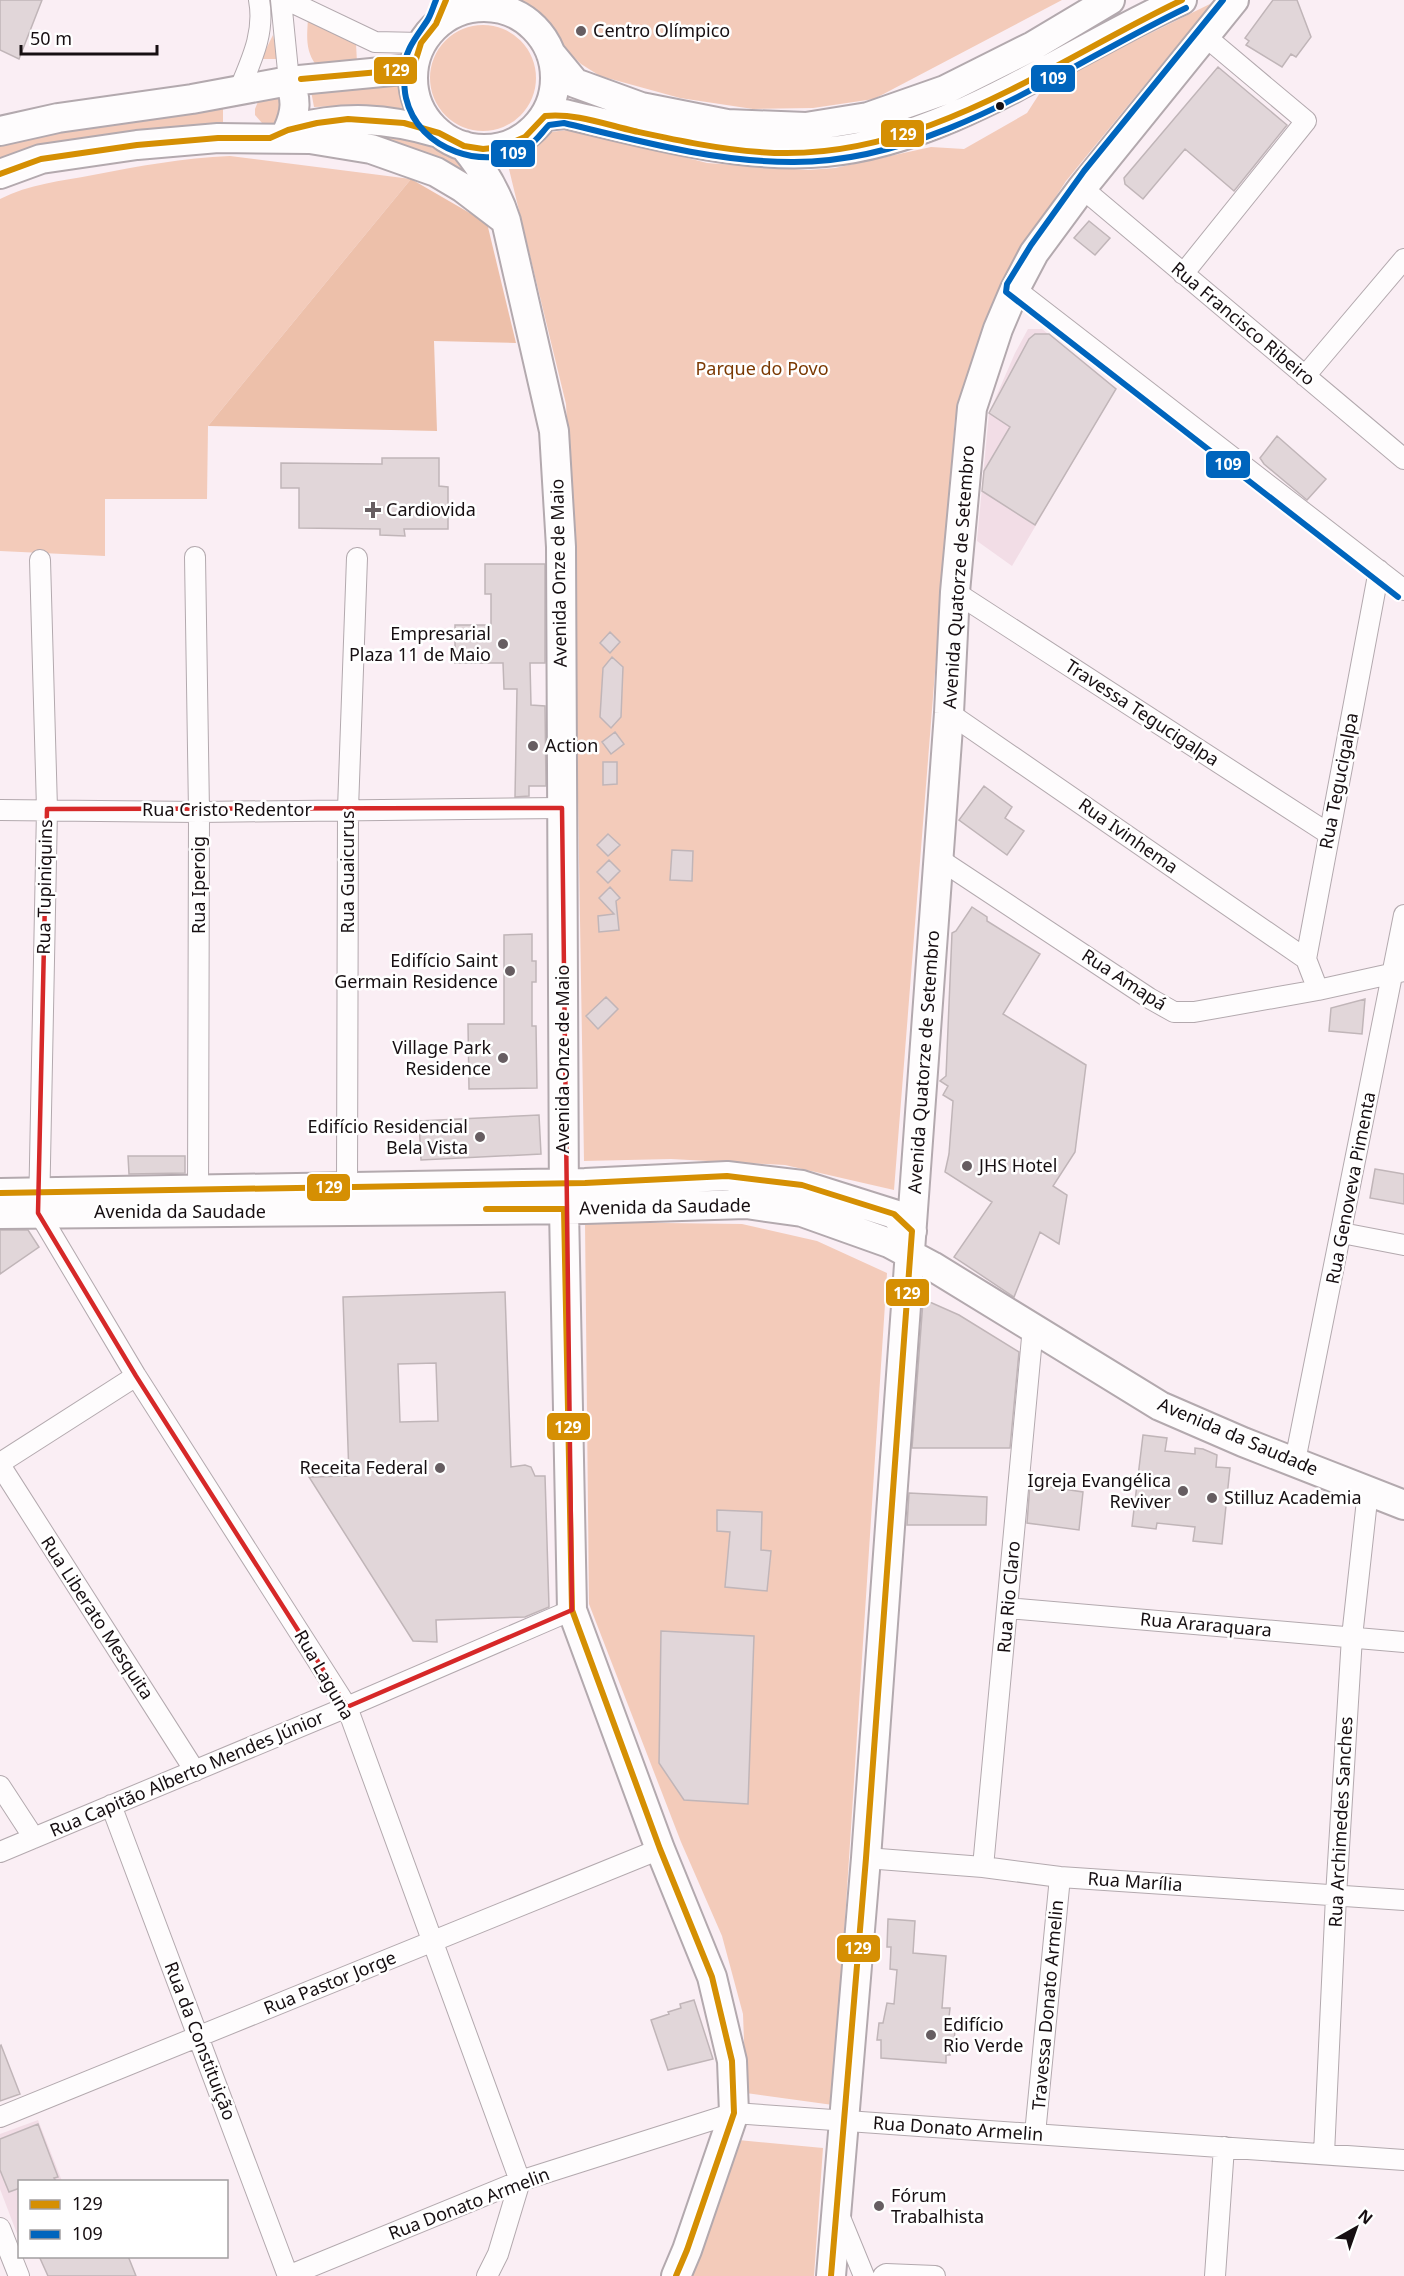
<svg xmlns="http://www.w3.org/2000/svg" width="1404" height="2276" font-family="'Noto Sans',sans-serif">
<rect width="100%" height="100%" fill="#faeef4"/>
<path fill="#f2dde6" d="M1028,329H1042L1116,389L1012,566L977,541L989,413L1015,353Z
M38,2120L62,2181L20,2182L19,2239L0,2189V2134Z"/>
<path fill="#f3cbba" d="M519,0H1062L874,99L813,108L753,109L680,98L600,76L581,64L564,48L542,14Z
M1212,3L1066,181L1002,280L955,419L894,1190L785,1165L671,1159L584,1161L574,556L566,404L507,161L531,148L551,132L575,129L707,163L808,170L835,168L931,147L964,149L1027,113L1045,85Z
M308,18L356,43L357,63L316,65C305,50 307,36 308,18Z
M430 78a53 53 0 1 1 106 0a53 53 0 1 1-106 0Z
M273,35L278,59H261Z
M398,82L411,113L367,105L314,107L311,91Z
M278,96L282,99L286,115L274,125L262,123L255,115V109L259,99Z
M223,105V125L0,161V143L60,130Z
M345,131C392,132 445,143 477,179Z
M230,156L411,179L208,426L207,499H105V556L0,551V199C29,184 61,181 93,175C139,166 183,158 230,156Z
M585,1222L742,1224L817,1241L887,1273L833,2105L746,2093L743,2014L722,1936L681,1842L589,1604Z
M738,2140L823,2148L814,2276H690Z"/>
<path fill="#edc0aa" d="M411,179L487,223L516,343L434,341L437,431L208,426Z"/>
<path fill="#e1d6d9" stroke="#c0b5b8" stroke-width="1.5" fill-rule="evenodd" d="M0,0H42L19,59L0,50Z
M1273,0H1297L1311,37L1296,57L1291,54L1282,67L1246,45L1249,41L1245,38Z
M1218,67L1287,125L1234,191L1185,149L1143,199L1125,184L1124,178Z
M1089,221L1110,238L1095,255L1074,238Z
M1035,334H1049L1116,389L1035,525L982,491L984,471L1010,427L989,413L1029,339Z
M1277,436L1326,479L1307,500L1264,464L1260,458Z
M382,458H439V486L448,487V529H404L405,536L380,535V529L299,528V488H281V463L382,464Z
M485,564H545V663H530L531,705L545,706L546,786H529V796L515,797L517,689H504L503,663H455V625H491V594H485Z
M610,632L620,642L610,653L600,643Z
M612,657L623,667L621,717L611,728L600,717L603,668Z
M615,732L624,744L611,754L602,742Z
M603,762H617V784L603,785Z
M984,786L1012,807L1005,818L1024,831L1007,855L959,820Z
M608,834L620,845L608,856L597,845Z
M672,850L693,851L692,881L670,880Z
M609,860L620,871L608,883L597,872Z
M610,887L620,898L616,901L619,930L599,932L598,916L614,914L599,898Z
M972,907L987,917V921L1040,954L1003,1014L1086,1065L1075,1152L1053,1186L1067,1195L1059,1244L1040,1232L1014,1297L954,1257L992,1202L945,1172L949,1154L953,1101L943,1095L948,1086L940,1081L946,1076L952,933L956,931Z
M532,934V961H536V982H532V1026H536L537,1088L469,1089L468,1024H504V935Z
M606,997L618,1009L598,1029L586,1016Z
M1365,999L1362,1034L1329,1031L1331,1008Z
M539,1115L541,1154L421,1160L419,1121Z
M128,1156H185V1173L129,1174Z
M1375,1169L1404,1174V1204L1370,1198Z
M0,1230H28L39,1247L0,1274Z
M505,1292L511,1467L525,1465L531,1467L535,1476H545L549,1607L525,1617L436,1620L437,1642L413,1641L309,1477L349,1476L343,1297ZM436,1363L438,1421L400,1422L398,1364Z
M923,1301L932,1303L959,1315L1019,1352L1010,1448H912Z
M1143,1435L1167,1438L1165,1451L1195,1454V1448L1203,1449L1217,1455L1216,1467L1230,1468L1222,1544L1193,1541L1195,1527L1157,1523L1156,1529L1132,1526Z
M1030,1484L1083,1492L1079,1530L1027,1523Z
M909,1493L987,1497L986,1525H907Z
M717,1510L762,1512L761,1550L771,1551L767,1591L725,1587L730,1532L717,1531Z
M661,1631L754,1636L748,1804L684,1800L659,1763Z
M888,1919L915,1921L913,1953L946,1956L942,2008H950L949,2017H953L952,2029H955L954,2044L950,2043V2055H946V2063L881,2058V2040H877L879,2023H883L887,2003L894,2004L897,1970L890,1969L891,1947H887Z
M694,2000L713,2059L668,2070L651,2020L669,2014L668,2012L681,2008L680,2004Z
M1,2045L20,2094L0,2101V2046Z
M38,2124L58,2177L54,2178L56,2181H20V2188L9,2192L0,2170V2139Z
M39,2256H128L136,2276H48Z"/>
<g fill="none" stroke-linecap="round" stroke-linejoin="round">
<defs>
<path id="street" d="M281,0L289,81
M287,0L375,42L421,43
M240,88C252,59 265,32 259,0
M1082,188L1404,459
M1183,274L1306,121L1206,37
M1015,289L1404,590
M1305,376L1404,259
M195,557L199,812L198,1201
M40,560L47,809L39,1213L136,1376L347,1707L520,2181L498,2254L487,2276
M955,592L1329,834
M949,713L1306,959
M0,810L199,812L562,808
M939,859L1149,998L1174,1012H1194L1318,990L1404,971
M1318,990L1306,959L1379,570
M347,1187L348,809L357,558
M1342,1233L1404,1245
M1295,1461L1404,915
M0,1463L136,1376
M0,1465L195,1771
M1008,1608L1404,1642
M0,1786L34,1838
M111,1805L288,2276
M0,1852L347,1707L572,1610
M866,1858L983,1867L1060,1877L1404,1900
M983,1867L1033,1327
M0,2117L660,1849
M1035,2134L1060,1877
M1324,2154L1336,1896L1352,1637L1368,1491
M839,2215L864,2276
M0,2228L19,2276
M288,2276L520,2181L734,2113L1404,2160
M883,2276L886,2274L935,2276
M1215,2276L1224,2147"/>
<path id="secondary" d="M413 78a71 71 0 1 1 142 0a71 71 0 1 1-142 0Z
M551,54L575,83L641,107L727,124L806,127L868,117L945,90L1033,46L1110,0
M545,116L565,114C645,133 742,160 825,152C951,141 1069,50 1182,0
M291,129C346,115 386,118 439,133
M288,130C296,112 297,99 289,81
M0,131L58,118L192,99L289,81L413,69
M464,146C483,169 497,192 506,221L554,431L561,547L564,1209L572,1610L660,1849L712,1977L732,2061L734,2113L687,2250L676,2276
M0,174L41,159L137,145L218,138L310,139L371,149L436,172L463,188L505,220
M0,1193L585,1183L727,1176L802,1185L894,1214L912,1231
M0,1214L585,1209L746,1204L802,1212L889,1243L932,1266L1160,1406L1243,1442L1404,1505
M831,2276L866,1858L949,713L955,592L972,408L998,329L1015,289L1034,253L1082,188L1234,0"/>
</defs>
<use href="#street" stroke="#b3a9ae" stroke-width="22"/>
<use href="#secondary" stroke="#b3a9ae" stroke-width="32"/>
<use href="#street" stroke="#fefcfd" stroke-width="20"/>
<use href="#secondary" stroke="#fefcfd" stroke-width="28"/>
<defs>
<path id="bus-1" d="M301,79L413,69L421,43L436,24L446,0
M0,174L41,159L137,145L218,138H270L288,130L317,123L348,119L404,123L439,133L464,146L483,149L502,147L525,137L545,116C575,113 604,124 634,131C676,140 717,149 760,152C916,165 1048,64 1182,0
M0,1193L585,1183L727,1176L802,1185L894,1214L912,1231L866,1858L831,2276
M486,1209H564L572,1610L660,1849L712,1977L732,2061L734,2113L687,2250L676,2276"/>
<path id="bus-2" d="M436,0C433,7 431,15 427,21C417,36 404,51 404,71C404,79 404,90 406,98C418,151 487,173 530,145C537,140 543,131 549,125L564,123C639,141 715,162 792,162C934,163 1063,67 1186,8
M1223,0L1084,171L1031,245L1007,284L1006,292L1398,597"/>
</defs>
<use href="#bus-1" stroke="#fff" stroke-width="10"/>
<use href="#bus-2" stroke="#fff" stroke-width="10"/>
<use href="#bus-1" stroke="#d58f03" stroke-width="6"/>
<use href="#bus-2" stroke="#0065bd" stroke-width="6"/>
</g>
<path fill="none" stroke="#d62828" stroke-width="4.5" stroke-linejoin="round" d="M562,808L572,1610L347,1707L136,1376L38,1213L47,809Z"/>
<g fill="#665d61" stroke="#fff" stroke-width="2">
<circle cx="581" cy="31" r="6"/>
<path d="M370 501h6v6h6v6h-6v6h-6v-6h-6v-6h6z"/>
<circle cx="503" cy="644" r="6"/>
<circle cx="533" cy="746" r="6"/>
<circle cx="510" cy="971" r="6"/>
<circle cx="503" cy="1058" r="6"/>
<circle cx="480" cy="1137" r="6"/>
<circle cx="967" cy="1166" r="6"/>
<circle cx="440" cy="1468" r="6"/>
<circle cx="1183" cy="1491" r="6"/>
<circle cx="1212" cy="1498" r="6"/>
<circle cx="931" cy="2035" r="6"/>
<circle cx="879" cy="2206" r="6"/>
</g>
<circle fill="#170f12" stroke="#fff" stroke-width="2" cx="1000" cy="106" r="5"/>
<g text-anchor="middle" stroke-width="5" stroke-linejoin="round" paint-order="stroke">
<g font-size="18" fill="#170f12" stroke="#fff" text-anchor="start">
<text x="593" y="37">Centro Olímpico</text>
<text x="386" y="516">Cardiovida</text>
<text x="491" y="640" text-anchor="end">Empresarial<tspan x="491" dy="21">Plaza 11 de Maio</tspan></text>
<text x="545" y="752">Action</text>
<text x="498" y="967" text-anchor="end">Edifício Saint<tspan x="498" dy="21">Germain Residence</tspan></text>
<text x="491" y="1054" text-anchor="end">Village Park<tspan x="491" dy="21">Residence</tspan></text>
<text x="468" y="1133" text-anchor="end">Edifício Residencial<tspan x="468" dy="21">Bela Vista</tspan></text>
<text x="979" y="1172">JHS Hotel</text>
<text x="428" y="1474" text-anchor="end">Receita Federal</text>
<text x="1171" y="1487" text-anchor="end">Igreja Evangélica<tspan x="1171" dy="21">Reviver</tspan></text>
<text x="1224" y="1504">Stilluz Academia</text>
<text x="943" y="2031">Edifício<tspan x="943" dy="21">Rio Verde</tspan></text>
<text x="891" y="2202">Fórum<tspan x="891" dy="21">Trabalhista</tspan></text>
</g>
<g font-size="18" fill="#170f12" stroke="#fff">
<text transform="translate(1243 324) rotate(40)" y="6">Rua Francisco Ribeiro</text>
<text transform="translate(559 573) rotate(-91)" y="6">Avenida Onze de Maio</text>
<text transform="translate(959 577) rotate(-86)" y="6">Avenida Quatorze de Setembro</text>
<text transform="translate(1142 713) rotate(33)" y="6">Travessa Tegucigalpa</text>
<text transform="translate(1339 781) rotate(-79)" y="6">Rua Tegucigalpa</text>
<text x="227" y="816">Rua Cristo Redentor</text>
<text transform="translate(1128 836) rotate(35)" y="6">Rua Ivinhema</text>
<text transform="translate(348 872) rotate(-90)" y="6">Rua Guaicurus</text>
<text transform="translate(199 885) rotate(-90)" y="6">Rua Iperoig</text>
<text transform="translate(45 887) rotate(-89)" y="6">Rua Tupiniquins</text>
<text transform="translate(1124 980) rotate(33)" y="6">Rua Amapá</text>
<text transform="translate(563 1059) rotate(-90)" y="6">Avenida Onze de Maio</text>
<text transform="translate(924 1062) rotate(-86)" y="6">Avenida Quatorze de Setembro</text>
<text transform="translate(1351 1188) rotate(-79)" y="6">Rua Genoveva Pimenta</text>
<text transform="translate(665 1207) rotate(-1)" y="6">Avenida da Saudade</text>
<text x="180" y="1218">Avenida da Saudade</text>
<text transform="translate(1238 1437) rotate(23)" y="6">Avenida da Saudade</text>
<text transform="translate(1009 1597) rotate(-85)" y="6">Rua Rio Claro</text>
<text transform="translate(97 1618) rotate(57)" y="6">Rua Liberato Mesquita</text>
<text transform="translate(1206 1625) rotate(5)" y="6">Rua Araraquara</text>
<text transform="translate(324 1675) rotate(60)" y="6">Rua Laguna</text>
<text transform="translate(187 1774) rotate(-23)" y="6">Rua Capitão Alberto Mendes Júnior</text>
<text transform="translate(1341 1822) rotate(-87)" y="6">Rua Archimedes Sanches</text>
<text transform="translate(1135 1882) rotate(4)" y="6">Rua Marília</text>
<text transform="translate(330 1983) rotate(-22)" y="6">Rua Pastor Jorge</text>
<text transform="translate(1048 2005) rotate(-85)" y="6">Travessa Donato Armelin</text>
<text transform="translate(200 2041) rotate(69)" y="6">Rua da Constituição</text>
<text transform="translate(958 2129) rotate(4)" y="6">Rua Donato Armelin</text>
<text transform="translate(469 2204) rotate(-21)" y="6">Rua Donato Armelin</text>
</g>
<g font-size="18" fill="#7b3903" stroke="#fff">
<text x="762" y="375">Parque do Povo</text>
</g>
</g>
<g stroke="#fff" stroke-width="2">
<rect x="373" y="56" width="45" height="29" rx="6" fill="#d58f03"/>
<rect x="1030" y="64" width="46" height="29" rx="6" fill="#0065bd"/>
<rect x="880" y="119" width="45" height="29" rx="6" fill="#d58f03"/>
<rect x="490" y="139" width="46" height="29" rx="6" fill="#0065bd"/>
<rect x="1205" y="450" width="46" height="29" rx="6" fill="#0065bd"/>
<rect x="306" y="1173" width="45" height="29" rx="6" fill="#d58f03"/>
<rect x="885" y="1278" width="45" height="29" rx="6" fill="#d58f03"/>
<rect x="546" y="1412" width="45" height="29" rx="6" fill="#d58f03"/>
<rect x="836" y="1934" width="45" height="29" rx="6" fill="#d58f03"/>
</g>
<g font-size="16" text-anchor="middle" font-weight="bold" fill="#fff">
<text x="396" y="76">129</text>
<text x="1053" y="84">109</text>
<text x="903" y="140">129</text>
<text x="513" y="159">109</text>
<text x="1228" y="470">109</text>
<text x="329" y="1193">129</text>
<text x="907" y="1299">129</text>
<text x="568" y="1433">129</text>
<text x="858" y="1954">129</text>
</g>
<rect x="18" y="2180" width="210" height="78" fill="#ffffff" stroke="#a29fa0" stroke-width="1.5"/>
<rect x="30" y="2200" width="30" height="9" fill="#d58f03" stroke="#a29fa0" stroke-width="1.5"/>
<text x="72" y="2210" font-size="18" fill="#170f12">129</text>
<rect x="30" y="2230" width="30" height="9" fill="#0065bd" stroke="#a29fa0" stroke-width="1.5"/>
<text x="72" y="2240" font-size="18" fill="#170f12">109</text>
<g transform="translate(1356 2228) rotate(40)" stroke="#ffffff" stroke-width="4.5" paint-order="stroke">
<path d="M0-4.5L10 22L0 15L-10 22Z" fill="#170f12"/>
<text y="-9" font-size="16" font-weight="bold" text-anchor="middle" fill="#170f12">N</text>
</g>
<path d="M21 45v9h136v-9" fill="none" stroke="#170f12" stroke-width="3"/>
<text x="30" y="45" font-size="18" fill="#170f12" stroke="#ffffff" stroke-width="4.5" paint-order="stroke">50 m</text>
</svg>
